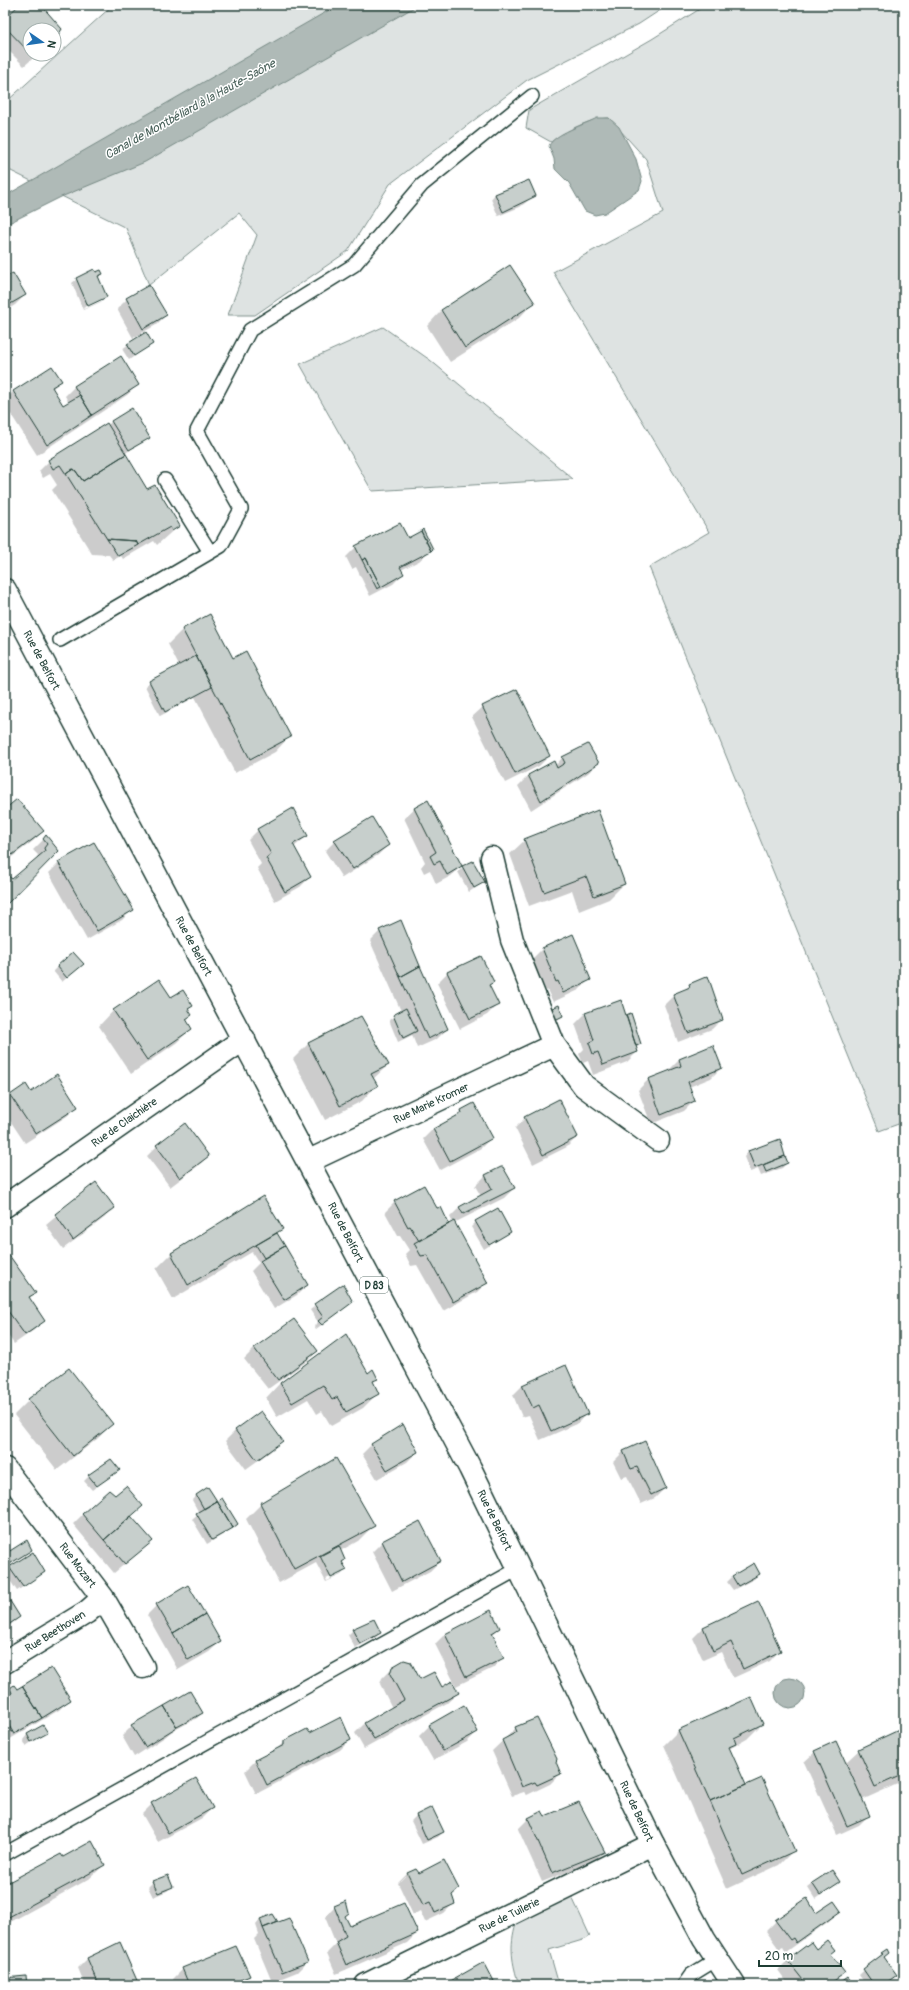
<svg xmlns="http://www.w3.org/2000/svg" width="909" height="1990" font-family="Pangolin,sans-serif">
<rect width="100%" height="100%" fill="#fff"/>
<filter id="ink" filterUnits="userSpaceOnUse"><feTurbulence type="fractalNoise" baseFrequency=".025" numOctaves="2"/><feDisplacementMap in="SourceGraphic" scale="8" xChannelSelector="R" yChannelSelector="G"/><feConvolveMatrix kernelMatrix="1 2 1 2 8 2 1 2 1" color-interpolation-filters="sRGB"/></filter>
<g filter="url(#ink)">
<path fill="#dee3e2" stroke="#7e908b" d="M113,5H668L639,24L527,80L390,184L348,251L255,315H228L257,235L239,213L149,285L126,228L5,168V103Z
M706,5H904V1122L879,1131L649,567L709,532L553,272L663,213L646,159L609,118C590,118 566,131 551,142L526,128L529,110L652,39Z
M383,327L430,360L573,479L372,491L300,364Z
M571,1895L590,1936L586,1939L549,1950L559,1985H519C512,1962 509,1947 516,1923Z"/>
<path fill="#afbab7" stroke="#758883" d="M338,5H418L145,162L61,197L5,225V196Z
M597,118H609L619,127L636,159L642,181L639,190L605,213L595,215L585,211L569,183L555,169L554,159L549,146C553,134 586,124 597,118Z
M775 1693a15 15 0 1 1 30 0a15 15 0 1 1-30 0Z"/>
<path fill="#0003" fill-rule="evenodd" d="M20,5H40L61,29L54,38V30H30V54H38L24,66L5,47V19Z
M495,194L535,195L520,207L498,216L491,199Z
M509,267L533,303L519,318L450,362L427,326L441,311Z
M102,274L98,278L106,297L101,302L83,310L72,283L77,279ZM102,299V301L84,309L83,308Z
M5,279L25,295L15,305L5,311Z
M127,299L166,315L156,325L133,338L117,309Z
M145,333L151,344L129,360L122,349Z
M52,367L61,381L52,389L63,407L69,403L65,396L75,386L137,385L127,395L37,455L5,405V400L13,392Z
M112,421L149,438L124,454L147,491L179,525L157,545L154,541L123,559L121,556L113,560L109,555L92,554L52,490L57,485L50,474L43,478L39,471L49,461L107,426Z
M407,539L432,549L419,561L401,570L403,574L393,584L370,596L356,567L352,569L346,557L356,547Z
M183,629L233,659L289,737L275,752L235,773L195,697L160,716L145,686L150,682L179,666L168,644Z
M483,707L549,756L539,766L505,783L472,717Z
M587,746L598,763L588,773L531,810L518,786L528,776L555,766L562,758Z
M415,808L461,866L451,876L436,884L430,870L424,873L421,867L425,862L404,818Z
M5,810L43,831L33,841L5,862Z
M258,830L307,836L294,847L310,877L300,887L275,901L257,868L261,864L248,840Z
M46,837L58,851L5,905V877L12,881L35,861L38,855L33,850Z
M525,840L624,884L609,899L579,911L572,890L529,906L510,854Z
M335,841L388,845L378,855L342,878L325,851Z
M59,863L132,910L122,920L87,940L49,873Z
M463,867L484,882L469,892L458,872Z
M380,931L447,1029L437,1039L417,1048L412,1035L398,1042L389,1020L401,1011L370,941Z
M573,936L589,980L579,990L553,1002L547,990L546,991L532,959L542,949Z
M480,957L492,982L488,986L497,1005L487,1015L460,1029L437,983L447,973Z
M58,966L77,969L62,982L53,971Z
M159,980L171,998L192,1006L188,1010L191,1015L186,1020L191,1029L176,1043L131,1074L99,1026L113,1011Z
M690,985L722,1019L712,1029L678,1042L664,1005L674,995L683,991Z
M585,1014L630,1015L640,1044L636,1048L637,1052L627,1062L593,1075L588,1061L583,1063L579,1054L584,1049L575,1024Z
M361,1017L388,1065L373,1079L376,1086L362,1101L325,1120L293,1059L308,1044Z
M679,1060L721,1068L711,1078L689,1087L694,1101L684,1111L651,1124L638,1090L648,1080L670,1071L669,1070Z
M31,1093L77,1106L67,1116L25,1143L5,1113V1101L11,1096Z
M461,1111L491,1138L481,1148L440,1170L423,1139L433,1129L453,1119Z
M525,1118L577,1137L567,1147L533,1164L515,1128Z
M779,1140L787,1163L782,1168L761,1176L758,1169L750,1172L744,1157L748,1152Z
M157,1146L208,1156L198,1166L170,1187L147,1156Z
M503,1168L514,1188L504,1198L454,1223L487,1282L477,1292L443,1311L417,1265L411,1266L405,1254L409,1250L400,1236H398L385,1212L395,1202L436,1209L449,1225L453,1223L450,1217L460,1207L481,1196L475,1186L485,1176Z
M95,1184L114,1208L104,1218L63,1249L46,1225Z
M263,1198L281,1229L276,1234L307,1285L297,1295L274,1309L251,1271L259,1263L252,1252L173,1299L156,1269L171,1254Z
M476,1222L510,1232L484,1249L471,1227Z
M5,1258L35,1292L29,1299L44,1320L34,1330L14,1344L5,1331Z
M343,1285L347,1306L316,1329L314,1326L318,1322L310,1310Z
M294,1321L317,1351L307,1361L268,1389L244,1359L254,1349Z
M367,1374L376,1379L373,1382L378,1393L363,1408L331,1426L322,1411L317,1414L308,1399L277,1417L266,1398L280,1383Z
M523,1385L587,1413L577,1424L540,1440L529,1415L522,1417L513,1395Z
M29,1400L112,1424L97,1439L57,1470L14,1415Z
M261,1412L281,1441L271,1451L246,1469L225,1441L235,1431Z
M644,1443L665,1488L655,1498L641,1504L627,1476L621,1478L613,1462L623,1452Z
M372,1444L417,1452L407,1462L377,1479L362,1454Z
M118,1470L92,1490L84,1481L89,1476Z
M196,1496L217,1502L237,1524L232,1529L207,1544L192,1519L199,1513L192,1500Z
M115,1497L152,1541L114,1573L73,1524L83,1514Z
M261,1504L373,1526L358,1541L340,1551L345,1570L341,1575L326,1582L316,1563L279,1583L246,1519ZM341,1572V1574L327,1581L326,1579Z
M419,1523L440,1561L430,1571L392,1591L372,1552L382,1542Z
M31,1549L26,1554L5,1567V1555Z
M32,1554L44,1572L17,1591L5,1573Z
M754,1565L759,1574L754,1579L733,1590L727,1582L732,1577Z
M5,1595L19,1617L5,1630Z
M758,1602L780,1650L770,1661L733,1678L721,1652L703,1660L693,1638L703,1628Z
M157,1605L220,1642L209,1652L178,1670L147,1615Z
M499,1628L492,1635L503,1657L493,1668L456,1686L435,1644L445,1634Z
M353,1630L380,1633L375,1638L355,1648L348,1635Z
M392,1668L420,1681L458,1693L447,1703L364,1749L355,1733L365,1723L392,1708L380,1684L382,1678Z
M10,1689L17,1690L69,1700L59,1710L5,1742V1694Z
M463,1707L477,1732L467,1742L433,1760L419,1736L429,1726Z
M202,1713L197,1718L171,1732L165,1737L134,1757L122,1736L132,1726Z
M762,1724L747,1739L729,1749L746,1786L794,1850L779,1865L727,1889L664,1745L679,1730Z
M43,1727L46,1732L26,1746L23,1740L27,1735Z
M516,1728L555,1762L560,1774L550,1784L527,1795L524,1792L512,1796L492,1751Z
M904,1733V1783V1781L862,1800L869,1815L859,1825L837,1835L804,1762L815,1752L845,1763L859,1750Z
M310,1734L350,1740L340,1750L256,1794L245,1771L255,1761L276,1750L284,1742Z
M152,1804L212,1808L202,1818L158,1842L142,1814Z
M432,1808L443,1832L438,1837L422,1844L411,1821L416,1816Z
M545,1818L604,1851L594,1861L542,1882L518,1829L528,1819Z
M63,1858L104,1865L89,1879L5,1925V1885Z
M408,1873L419,1874L451,1896L454,1903L444,1913L425,1922L420,1911L413,1915L398,1883Z
M153,1882L172,1886L167,1891L153,1897L148,1887Z
M839,1882L815,1899L808,1888L813,1884Z
M335,1907L344,1916L349,1928L417,1933L407,1943L336,1974L327,1953L336,1944L325,1917Z
M839,1911L829,1921L786,1952L783,1947L779,1949L766,1931L776,1921Z
M260,1920L277,1922L274,1925L307,1962L297,1972L272,1982L254,1939L259,1934L256,1925Z
M816,1950L829,1954L843,1973L831,1985H789L778,1970L788,1960Z
M886,1950L884,1957L895,1975L883,1985H866L859,1975Z
M88,1958L137,1985H85L78,1968Z
M183,1969L248,1976L239,1985H175L173,1979Z"/>
<path fill="#c7cfcc" stroke="#1f3d34" d="M19,5H41L62,29L57,37L54,39V30H30V53L5,27V18Z
M529,180L536,196L503,212L495,194Z
M510,265L535,303L465,348L441,310Z
M94,269L96,272L101,270L103,274L98,276L107,297L88,306L76,278Z
M13,273L26,295L5,307V277Z
M149,285L167,315L143,329L126,298Z
M146,332L153,344L134,356L127,344Z
M121,356L139,385L92,415L74,386Z
M52,366L62,381L52,387L63,405L80,395L92,415L47,445L13,391Z
M132,408L150,438L129,450L111,421Z
M107,423L126,454L83,481L75,470L73,469L66,474L60,465L53,469L48,460Z
M126,454L147,489L155,485L180,526L172,531L170,527L138,545L136,541L107,539L66,474L73,469L75,470L83,481Z
M400,523L408,538L421,531L431,551L400,567L404,574L381,587L366,558L362,560L355,546Z
M423,529L433,549L431,551L421,531Z
M107,539L136,541L138,545L118,556Z
M366,558L381,587L377,589L362,560Z
M210,614L233,658L246,651L291,737L250,759L182,629Z
M196,656L212,687L165,712L149,681Z
M517,689L550,756L515,774L482,706Z
M588,744L599,763L541,801L528,775L554,761L557,768L565,763L562,757Z
M17,799L44,831L12,855L5,845V809Z
M428,800L462,866L447,875L440,861L434,864L430,856L436,852L414,808Z
M293,808L308,836L293,844L311,877L285,892L266,858L271,854L257,829Z
M598,810L625,884L594,896L586,876L544,892L524,839Z
M372,817L389,845L353,869L334,840Z
M46,835L59,851L5,906V876L6,874L12,879L45,851L44,848L47,844L43,839Z
M94,842L134,910L97,931L58,862Z
M473,861L485,882L474,888L462,866Z
M401,920L420,966L400,977L379,930Z
M573,934L587,967L586,968L591,980L563,993L558,981L556,982L542,948Z
M73,952L84,964L67,978L57,966Z
M481,956L494,982L489,985L499,1005L470,1019L447,972Z
M420,966L448,1029L428,1039L400,977Z
M708,976L723,1020L688,1033L673,994L690,987L689,984Z
M159,979L171,997L183,990L193,1006L188,1009L192,1015L186,1019L192,1029L147,1060L113,1010Z
M621,1000L638,1052L603,1065L598,1052L593,1054L589,1043L594,1040L585,1013Z
M559,1005L563,1016L555,1020L550,1009Z
M406,1008L417,1031L403,1038L393,1015Z
M631,1013L641,1044L636,1046L626,1015Z
M361,1016L389,1065L371,1074L378,1086L340,1106L308,1043Z
M713,1045L722,1068L688,1082L695,1101L661,1115L648,1079L681,1066L679,1059Z
M57,1074L78,1107L36,1134L10,1095L26,1084L31,1092Z
M559,1099L578,1137L543,1155L524,1117Z
M474,1103L493,1138L450,1161L433,1129L462,1113L461,1110Z
M185,1123L209,1156L180,1178L156,1145Z
M780,1139L785,1156L755,1168L748,1151Z
M785,1156L788,1163L766,1172L763,1165Z
M501,1167H503L515,1188L463,1214L459,1207L492,1189L485,1175Z
M96,1182L115,1208L73,1240L55,1214Z
M424,1185L437,1208L441,1207L449,1224L419,1241L410,1226L408,1227L394,1201Z
M263,1196L283,1229L188,1285L171,1253Z
M498,1208L511,1232L489,1245L475,1221Z
M454,1221L488,1283L453,1302L427,1255L421,1256L414,1243Z
M277,1233L285,1246L264,1258L256,1245Z
M285,1246L308,1285L284,1300L260,1261Z
M9,1255L36,1293L29,1297L45,1321L25,1335L5,1307V1257Z
M343,1284L353,1302L322,1325L318,1321L323,1317L314,1304Z
M294,1319L318,1351L278,1380L254,1348Z
M346,1334L368,1373L373,1369L378,1379L373,1381L379,1394L346,1412L337,1397L332,1400L323,1385L292,1403L280,1383Z
M566,1365L588,1414L551,1431L539,1405L533,1408L522,1385Z
M69,1368L113,1424L73,1456L28,1399Z
M261,1411L283,1441L257,1460L235,1430Z
M403,1424L418,1452L387,1470L371,1444Z
M645,1441L666,1488L651,1495L637,1467L631,1469L623,1451Z
M336,1458L375,1526L294,1569L260,1503Z
M111,1459L120,1470L97,1486L88,1475Z
M126,1486L143,1506L104,1540L82,1514L109,1490L115,1495Z
M208,1487L217,1501L204,1509L196,1495Z
M222,1498L238,1524L233,1528L217,1501Z
M217,1501L233,1528L212,1540L196,1513Z
M131,1516L153,1541L125,1564L104,1540Z
M420,1521L441,1561L402,1582L382,1541Z
M27,1540L32,1550L8,1565L5,1560V1554Z
M339,1546L345,1560L342,1562L347,1570L331,1578L320,1556Z
M33,1552L45,1572L23,1587L9,1567Z
M754,1563L760,1574L738,1586L732,1576Z
M188,1585L205,1614L173,1633L156,1604Z
M5,1593L20,1617L5,1627Z
M758,1601L781,1651L743,1669L731,1642L713,1651L703,1627Z
M491,1610L500,1628L492,1633L504,1658L466,1677L445,1634Z
M205,1614L221,1642L188,1660L173,1633Z
M374,1619L381,1633L360,1644L352,1629Z
M404,1660L411,1662L420,1679L434,1672L442,1687L452,1681L459,1693L374,1739L364,1723L404,1700L390,1674L392,1667Z
M51,1668L71,1700L42,1718L22,1686Z
M14,1685L17,1689L22,1686L42,1718L14,1734L5,1719V1696L12,1693L10,1688Z
M190,1691L203,1713L177,1727L164,1706Z
M751,1697L763,1724L734,1738L736,1744L729,1747L746,1785L710,1801L678,1730Z
M464,1705L478,1732L443,1751L429,1725Z
M164,1706L177,1727L145,1747L131,1725Z
M341,1717L351,1740L267,1785L255,1760L284,1745V1741L307,1729L310,1733Z
M537,1718L557,1759L556,1762L561,1774L537,1785L535,1782L522,1787L502,1740L517,1732L515,1727Z
M43,1725L48,1733L31,1742L27,1734Z
M901,1729L903,1733L904,1732V1774L875,1787L858,1749Z
M836,1741L870,1816L847,1826L814,1751Z
M196,1778L213,1808L168,1833L151,1803Z
M762,1778L795,1851L742,1875L710,1801Z
M579,1802L605,1852L552,1873L528,1818L542,1811L545,1816Z
M432,1807L444,1832L427,1840L416,1815Z
M92,1841L105,1865L5,1919V1884L61,1854L63,1857Z
M444,1860L459,1889L452,1895L455,1904L435,1913L430,1902L423,1905L407,1873L416,1869L419,1873Z
M832,1870L840,1882L820,1895L812,1883Z
M168,1875L173,1887L158,1893L152,1881Z
M807,1898L816,1913L834,1901L841,1911L796,1943L793,1938L790,1940L775,1920Z
M346,1901L349,1913L345,1916L350,1926L404,1903L418,1933L346,1965L336,1942L346,1936L334,1906Z
M273,1914L278,1922L263,1928L260,1919Z
M289,1918L308,1962L282,1972L263,1928Z
M827,1940L835,1950L830,1954L845,1973L828,1985H807L787,1960L811,1942L816,1949Z
M120,1942L139,1985H99L87,1958Z
M236,1946L250,1976L228,1985H189L182,1968Z
M887,1949L889,1953L884,1957L897,1975L883,1985H874L863,1969L883,1954L881,1953Z
M484,1962L496,1985H448L447,1983Z
M26,1976L27,1985H5V1978Z
M848,1977L854,1985H837Z"/>
<g fill="none" stroke-linecap="round" stroke-linejoin="round">
<defs>
<path id="lane" d="M165,480L210,552
M60,640L221,546L241,509L197,431L250,330L354,265L422,185L532,96
M5,1854L518,1569
M684,1985L691,1975L717,1959"/>
<path id="street" d="M492,858L512,940L554,1045L584,1086L658,1140
M309,1161L554,1045
M5,1206L244,1039
M5,1469L103,1598L143,1667
M5,1662L87,1612L103,1598
M366,1985L653,1844"/>
<path id="primary" d="M5,590L470,1468L653,1844L704,1939L734,1985"/>
</defs>
<use href="#lane" stroke="#1f3d34" stroke-width="16"/>
<use href="#street" stroke="#1f3d34" stroke-width="25"/>
<use href="#primary" stroke="#1f3d34" stroke-width="25"/>
<use href="#lane" stroke="#fff" stroke-width="13"/>
<use href="#street" stroke="#fff" stroke-width="22"/>
<use href="#primary" stroke="#fff" stroke-width="22"/>
</g>
</g>
<g text-anchor="middle" stroke-width="3" stroke-linejoin="round" paint-order="stroke">
<rect fill="#fff" stroke="#627771" stroke-width="1" x="360" y="1277" width="28" height="16" rx="3"/>
<g font-size="10" font-weight="bold" fill="#1f3d34">
<text x="374" y="1289">D 83</text>
</g>
<g font-size="11" fill="#1f3d34" stroke="#fff">
<text transform="translate(42 660) rotate(62)" y="4">Rue de Belfort</text>
<text transform="translate(194 946) rotate(62)" y="4">Rue de Belfort</text>
<text transform="translate(431 1103) rotate(-25)" y="4">Rue Marie Kromer</text>
<text transform="translate(124 1122) rotate(-35)" y="4">Rue de Claichière</text>
<text transform="translate(346 1232) rotate(63)" y="4">Rue de Belfort</text>
<text transform="translate(495 1520) rotate(64)" y="4">Rue de Belfort</text>
<text transform="translate(78 1565) rotate(53)" y="4">Rue Mozart</text>
<text transform="translate(55 1631) rotate(-32)" y="4">Rue Beethoven</text>
<text transform="translate(637 1811) rotate(65)" y="4">Rue de Belfort</text>
<text transform="translate(509 1915) rotate(-26)" y="4">Rue de Tuilerie</text>
</g>
<g font-size="12" font-style="italic" fill="#4a625b" stroke="#fff">
<text transform="translate(190 109) rotate(-29)" y="4">Canal de Montbéliard à la Haute-Saône</text>
</g>
</g>
<rect width="909" height="1990" fill="none" stroke="#fff" stroke-width="20"/>
<rect x="10" y="10" width="889" height="1970" fill="none" stroke="#1f3d34" stroke-width="1.5" filter="url(#ink)"/>
<g transform="translate(42 42) rotate(103)"><circle r="19" fill="#ffffff" stroke="#a5b1ae"/>
<path d="M0-3L7 15L0 10L-7 15Z" fill="#1f6fb2"/>
<text y="-6" font-size="11" font-weight="bold" text-anchor="middle" fill="#1f3d34">N</text>
</g>
<path d="M759 1960v6h82v-6" fill="none" stroke="#1f3d34" stroke-width="2"/>
<text x="765" y="1960" font-size="12" fill="#1f3d34" stroke="#ffffff" stroke-width="3" paint-order="stroke">20 m</text>
</svg>
